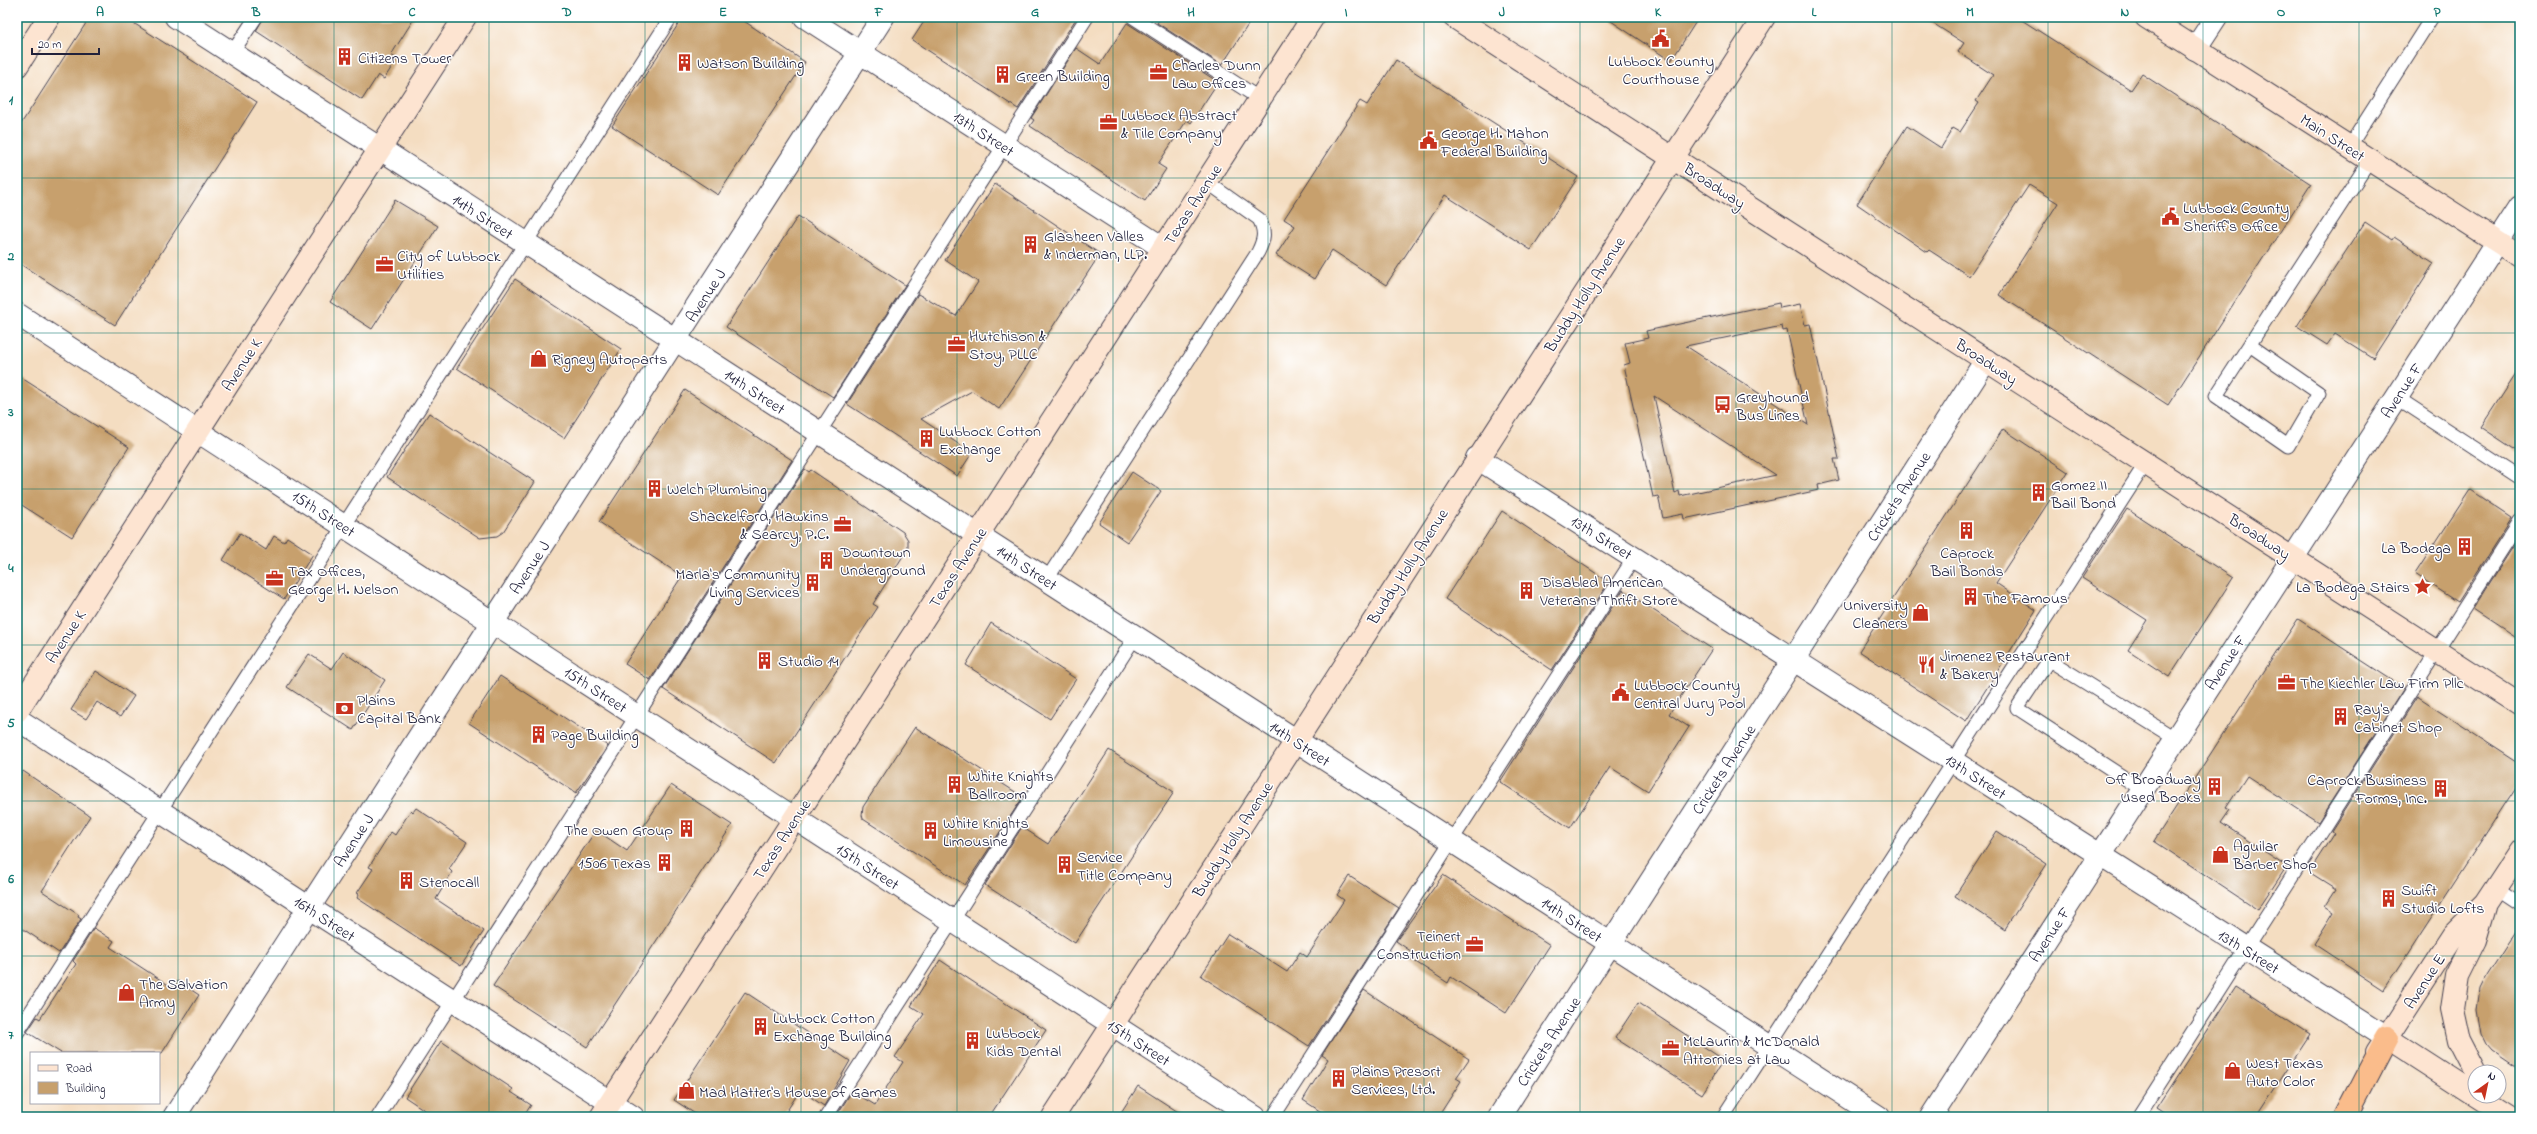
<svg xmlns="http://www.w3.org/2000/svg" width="2537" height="1134" font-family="'Indie Flower',sans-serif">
<rect width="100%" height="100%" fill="#fff"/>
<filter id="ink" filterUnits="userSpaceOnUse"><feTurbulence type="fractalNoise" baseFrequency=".025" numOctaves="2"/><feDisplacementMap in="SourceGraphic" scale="8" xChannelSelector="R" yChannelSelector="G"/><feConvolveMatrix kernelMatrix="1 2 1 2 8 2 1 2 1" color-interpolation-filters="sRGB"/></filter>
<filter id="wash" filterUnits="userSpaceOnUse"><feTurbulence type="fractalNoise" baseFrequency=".012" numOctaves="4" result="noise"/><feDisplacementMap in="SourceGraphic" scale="16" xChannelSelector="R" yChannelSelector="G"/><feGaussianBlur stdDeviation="0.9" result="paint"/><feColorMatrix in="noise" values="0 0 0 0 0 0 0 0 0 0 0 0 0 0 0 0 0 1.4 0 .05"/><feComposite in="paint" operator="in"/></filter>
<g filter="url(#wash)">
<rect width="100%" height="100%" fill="#f4ddc1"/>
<g id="blocks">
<path fill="#c7a06d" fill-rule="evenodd" d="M90,17H124L257,102L115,325L17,262V130Z
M264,17H415L391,55L397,59L384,79L378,75L362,100L256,31Z
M683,17H738L805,62L718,195L612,126Z
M927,17H1077L1018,109L912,40Z
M1161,17H1253L1222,65L1157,23Z
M1605,17H1699L1671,61Z
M1923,17H2017L2131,90L2142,74L2311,184L2168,405L1999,295L2058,203L2029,185L1969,276L1929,250L1927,252L1857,204L1907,126L1941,148L1953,128L1960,132L1979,103L1976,101L1993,75L1958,52L1964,43Z
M1127,23L1218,82L1191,123L1187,120L1158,164L1166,169L1145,201L1030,126L1034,120L1031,118L1076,48L1100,64Z
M1396,60L1578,177L1531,250L1445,195L1386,285L1332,250L1314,279L1276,255L1295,226L1284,219L1360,101L1367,105Z
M995,184L1100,254L999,409L972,391L921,419L972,453L957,476L847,404L918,294L956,316L978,282L945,260Z
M395,200L438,226L372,329L330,302Z
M798,216L905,285L833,397L726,327Z
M2365,222L2392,240L2394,237L2434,263L2373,358L2335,334L2327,345L2297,326Z
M515,279L621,349L564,438L457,368Z
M1779,303L1780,308L1800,304L1805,325L1810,324L1839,459H1834L1839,480L1818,485L1819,490L1684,519L1683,514L1663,518L1658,496L1653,497L1624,365L1630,363L1625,343L1648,338L1646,331ZM1782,326L1783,331L1787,330L1808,425L1686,346ZM1654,396L1776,475L1680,496L1679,491L1675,493Z
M2520,367V453L2481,427Z
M17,375L129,447L72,537L17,502Z
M685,390L792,460L650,680L625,664L682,576L599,522Z
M429,413L535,482L503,532L497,536L480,538L387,477Z
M2003,429L2068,472L1996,583L2036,610L1966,721L1859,651Z
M805,469L809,472L811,470L903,532L908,540V548L873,604L878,607L776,763L663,689Z
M1132,472L1161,491L1127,542L1099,523Z
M2470,490L2512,518L2458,602L2415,574Z
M2127,509L2233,578L2169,677L2128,650L2147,620L2082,578Z
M1502,511L1609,582L1552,670L1445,599Z
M240,533L266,550L274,536L284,542L287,537L313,554L284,599L223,560Z
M2520,536V640L2473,609Z
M1623,590L1712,649L1669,714L1689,727L1648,791L1610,767L1570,828L1500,782Z
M2298,619L2404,688L2318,822L2247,776L2226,808L2230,810L2221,823L2287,866L2258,910L2154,841Z
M991,623L1076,679L1050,719L966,665Z
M343,652L385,680L353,730L287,687L309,654L332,669Z
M96,671L134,696L120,717L97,702L86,719L71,710Z
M500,676L608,746L576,793L469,723Z
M2417,697L2520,764V781L2384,990L2314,944L2334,912L2325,906L2336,889L2309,872L2334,833L2331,831Z
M915,727L1023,797L965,885L863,819L862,815L863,807Z
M1109,750L1174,792L1075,943L985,885L1022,827L1048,844Z
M23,771L90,816L42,891L79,915L78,917L81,919L59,953L17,925V780Z
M671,785L732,825L587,1047L493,986L596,830L627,851Z
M416,808L467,842L449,869L452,872L436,899L484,931L461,966L357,898L359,894L357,893L373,869L369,867L391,832L395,835L411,810L413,812Z
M1997,831L2047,864L2005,929L1955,896Z
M1443,875L1550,945L1506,1013L1451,977L1448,983L1408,957L1412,952L1396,941Z
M1349,876L1399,908L1309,1046L1201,976L1228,934L1287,972L1300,952L1307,957L1344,900L1337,895Z
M2520,925V1069L2492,1050L2486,1043L2481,1033L2477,1009L2480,989L2485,979Z
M94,928L114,941L110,947L173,988L178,981L199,995L162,1053H61L27,1032L37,1017L40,1019L76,964L73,961Z
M940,960L1046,1030L989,1117H841L837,1115L852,1091L875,1105L903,1062L895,1057L924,1014L911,1006Z
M2236,987L2310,1035L2256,1117H2171L2157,1108Z
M1364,990L1469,1059L1456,1078L1461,1081L1438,1117H1329L1303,1100L1328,1059L1322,1055Z
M745,992L850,1061L824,1106L800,1090L783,1117H700L674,1100Z
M1638,1003L1724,1060L1702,1094L1615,1038Z
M441,1041L513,1089L511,1092L531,1105L523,1117H435L405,1097Z
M1138,1086L1186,1117H1118Z"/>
</g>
</g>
<g filter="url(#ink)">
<use href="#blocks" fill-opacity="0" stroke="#423e4f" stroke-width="1"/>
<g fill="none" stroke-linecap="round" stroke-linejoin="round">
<defs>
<path id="lane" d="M1133,17L1260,99
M232,53L256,17
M2349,147L2432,17
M2251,346L2319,393L2288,446L2216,396L2370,160
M2396,397L2520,478
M1047,579L1258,252C1264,240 1266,232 1259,219L1207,182
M2143,790L2017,708L2049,660L2176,739
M2496,888L2520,904
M17,1033L671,17
M378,1117L1087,17
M826,1117L1135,637
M1273,1117L1634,558
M1723,1117L2146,463
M2138,1117L2520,521"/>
<path id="street" d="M176,17L1879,1117
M805,17L1163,248
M2195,49L2216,17
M17,314L1255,1117
M1477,458L2387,1038
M17,719L633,1117
M174,1117L883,17
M1499,1117L1986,360
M1931,1117L2520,207"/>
<path id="secondary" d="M1454,17L2520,705
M2146,17L2520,256
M17,66L49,17
M17,711L465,17
M2387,1038L2475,1095
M2377,1053L2453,936L2485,904L2520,851
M2475,1072L2459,1041L2452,1009L2457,976L2475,940L2485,906
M2476,1096L2509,1117
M601,1117L1313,17
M1053,1117L1764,17"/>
<path id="highway" d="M2346,1117L2387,1038"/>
</defs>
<use href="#lane" stroke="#423e4f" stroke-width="15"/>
<use href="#street" stroke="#423e4f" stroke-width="24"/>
<use href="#secondary" stroke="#423e4f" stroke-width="24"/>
<use href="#highway" stroke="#423e4f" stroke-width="24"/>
<use href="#lane" stroke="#fff" stroke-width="13"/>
<use href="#street" stroke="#fff" stroke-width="22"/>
<use href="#secondary" stroke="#fde4d1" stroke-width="22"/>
<use href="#highway" stroke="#fabc8b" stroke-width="22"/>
</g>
</g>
<path fill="none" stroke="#0f766e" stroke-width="1" stroke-opacity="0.55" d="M178,17V1117M334,17V1117M489,17V1117M645,17V1117M801,17V1117M957,17V1117M1113,17V1117M1268,17V1117M1424,17V1117M1580,17V1117M1736,17V1117M1892,17V1117M2048,17V1117M2203,17V1117M2359,17V1117M17,178H2520M17,333H2520M17,489H2520M17,645H2520M17,801H2520M17,956H2520"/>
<defs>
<symbol id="civic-bare" viewBox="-9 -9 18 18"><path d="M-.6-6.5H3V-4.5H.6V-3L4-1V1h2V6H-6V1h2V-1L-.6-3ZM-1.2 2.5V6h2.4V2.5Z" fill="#c8321e" stroke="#fff" stroke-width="2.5" paint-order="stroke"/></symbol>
<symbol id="building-bare" viewBox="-9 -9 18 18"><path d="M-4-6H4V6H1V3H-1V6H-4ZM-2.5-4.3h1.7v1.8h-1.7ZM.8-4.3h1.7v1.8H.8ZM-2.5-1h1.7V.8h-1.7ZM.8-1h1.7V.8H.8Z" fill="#c8321e" stroke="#fff" stroke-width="2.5" paint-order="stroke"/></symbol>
<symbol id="office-bare" viewBox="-9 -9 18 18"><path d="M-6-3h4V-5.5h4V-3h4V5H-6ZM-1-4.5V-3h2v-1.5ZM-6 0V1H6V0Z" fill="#c8321e" stroke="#fff" stroke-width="2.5" paint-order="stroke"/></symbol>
<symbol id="shop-bare" viewBox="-9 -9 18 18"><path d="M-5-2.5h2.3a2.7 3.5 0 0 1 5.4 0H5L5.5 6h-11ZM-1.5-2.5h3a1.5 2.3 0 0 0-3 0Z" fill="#c8321e" stroke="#fff" stroke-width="2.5" paint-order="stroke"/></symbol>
<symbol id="bus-bare" viewBox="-9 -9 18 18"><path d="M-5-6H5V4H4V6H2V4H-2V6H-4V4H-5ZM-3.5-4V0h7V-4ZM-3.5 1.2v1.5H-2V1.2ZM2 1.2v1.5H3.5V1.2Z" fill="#c8321e" stroke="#fff" stroke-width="2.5" paint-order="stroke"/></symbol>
<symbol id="sight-bare" viewBox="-9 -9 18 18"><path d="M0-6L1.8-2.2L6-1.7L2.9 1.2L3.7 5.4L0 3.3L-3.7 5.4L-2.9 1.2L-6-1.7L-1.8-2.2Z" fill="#c8321e" stroke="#fff" stroke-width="2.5" paint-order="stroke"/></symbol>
<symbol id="restaurant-bare" viewBox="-9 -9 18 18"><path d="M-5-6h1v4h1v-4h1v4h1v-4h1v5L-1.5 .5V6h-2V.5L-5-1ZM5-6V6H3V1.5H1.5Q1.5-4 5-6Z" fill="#c8321e" stroke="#fff" stroke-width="2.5" paint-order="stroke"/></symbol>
<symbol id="bank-bare" viewBox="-9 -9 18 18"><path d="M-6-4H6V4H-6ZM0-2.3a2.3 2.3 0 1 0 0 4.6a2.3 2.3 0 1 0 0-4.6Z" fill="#c8321e" stroke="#fff" stroke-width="2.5" paint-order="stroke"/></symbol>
</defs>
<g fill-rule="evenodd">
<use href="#civic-bare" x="1648" y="26" width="25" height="25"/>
<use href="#building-bare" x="332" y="44" width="25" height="25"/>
<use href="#building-bare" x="672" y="50" width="25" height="25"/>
<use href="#office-bare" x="1146" y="60" width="25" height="25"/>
<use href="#building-bare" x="990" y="62" width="25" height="25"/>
<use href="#office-bare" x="1096" y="110" width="25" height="25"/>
<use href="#civic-bare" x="1416" y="128" width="25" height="25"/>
<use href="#civic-bare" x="2158" y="204" width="25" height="25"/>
<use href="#building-bare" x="1018" y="232" width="25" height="25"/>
<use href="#office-bare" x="372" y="252" width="25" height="25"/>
<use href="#office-bare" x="944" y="332" width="25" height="25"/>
<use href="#shop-bare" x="526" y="346" width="25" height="25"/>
<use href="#bus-bare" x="1710" y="392" width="25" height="25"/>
<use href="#building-bare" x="914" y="426" width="25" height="25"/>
<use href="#building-bare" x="642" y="476" width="25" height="25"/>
<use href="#building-bare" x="2026" y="480" width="25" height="25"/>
<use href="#office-bare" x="830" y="512" width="25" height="25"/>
<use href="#building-bare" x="1954" y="518" width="25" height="25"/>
<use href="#building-bare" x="2452" y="534" width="25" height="25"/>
<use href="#building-bare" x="814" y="548" width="25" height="25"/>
<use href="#office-bare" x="262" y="566" width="25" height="25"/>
<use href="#building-bare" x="800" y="570" width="25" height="25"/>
<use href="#sight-bare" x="2410" y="574" width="25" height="25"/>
<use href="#building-bare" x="1514" y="578" width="25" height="25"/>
<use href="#building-bare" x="1958" y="584" width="25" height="25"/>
<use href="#shop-bare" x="1908" y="600" width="25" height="25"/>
<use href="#building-bare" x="752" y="648" width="25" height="25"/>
<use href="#restaurant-bare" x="1914" y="652" width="25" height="25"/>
<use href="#office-bare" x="2274" y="670" width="25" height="25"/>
<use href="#civic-bare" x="1608" y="680" width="25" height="25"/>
<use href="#bank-bare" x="332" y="696" width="25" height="25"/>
<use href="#building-bare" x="2328" y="704" width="25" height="25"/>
<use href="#building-bare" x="526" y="722" width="25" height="25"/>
<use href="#building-bare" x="942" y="772" width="25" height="25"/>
<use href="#building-bare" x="2202" y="774" width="25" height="25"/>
<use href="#building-bare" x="2428" y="776" width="25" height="25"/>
<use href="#building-bare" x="674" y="816" width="25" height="25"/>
<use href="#building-bare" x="918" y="818" width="25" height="25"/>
<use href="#shop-bare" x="2208" y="842" width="25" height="25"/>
<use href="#building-bare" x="652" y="850" width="25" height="25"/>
<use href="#building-bare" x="1052" y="852" width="25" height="25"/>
<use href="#building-bare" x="394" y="868" width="25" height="25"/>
<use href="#building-bare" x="2376" y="886" width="25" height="25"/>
<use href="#office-bare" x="1462" y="932" width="25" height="25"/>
<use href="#shop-bare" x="114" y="980" width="25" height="25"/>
<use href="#building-bare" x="748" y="1014" width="25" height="25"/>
<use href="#building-bare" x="960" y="1028" width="25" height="25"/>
<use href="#office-bare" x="1658" y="1036" width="25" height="25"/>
<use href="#shop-bare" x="2220" y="1058" width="25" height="25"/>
<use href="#building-bare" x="1326" y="1066" width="25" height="25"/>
<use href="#shop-bare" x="674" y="1078" width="25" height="25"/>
</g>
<g text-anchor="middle" stroke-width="3" stroke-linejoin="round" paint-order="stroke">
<g font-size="16" fill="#22223b" stroke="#fff" text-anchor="start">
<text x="358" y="63">Citizens Tower</text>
<text x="1661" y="66" text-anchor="middle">Lubbock County<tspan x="1661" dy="18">Courthouse</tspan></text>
<text x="697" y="68">Watson Building</text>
<text x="1172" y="70">Charles Dunn<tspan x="1172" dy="18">Law Offices</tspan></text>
<text x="1016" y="81">Green Building</text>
<text x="1121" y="120">Lubbock Abstract<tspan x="1121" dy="18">&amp; Tile Company</tspan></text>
<text x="1441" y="138">George H. Mahon<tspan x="1441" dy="18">Federal Building</tspan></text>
<text x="2183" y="213">Lubbock County<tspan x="2183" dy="18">Sheriff's Office</tspan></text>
<text x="1044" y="241">Glasheen Valles<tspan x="1044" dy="18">&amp; Inderman, LLP.</tspan></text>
<text x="397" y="261">City of Lubbock<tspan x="397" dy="18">Utilities</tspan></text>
<text x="969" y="341">Hutchison &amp;<tspan x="969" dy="18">Stoy, PLLC</tspan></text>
<text x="552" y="364">Rigney Autoparts</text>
<text x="1736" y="402">Greyhound<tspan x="1736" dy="18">Bus Lines</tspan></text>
<text x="939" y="436">Lubbock Cotton<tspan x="939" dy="18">Exchange</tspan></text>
<text x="2051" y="490">Gomez II<tspan x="2051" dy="18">Bail Bond</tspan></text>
<text x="667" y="494">Welch Plumbing</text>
<text x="829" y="521" text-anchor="end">Shackelford, Hawkins<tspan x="829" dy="18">&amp; Searcy, P.C.</tspan></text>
<text x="2451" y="553" text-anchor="end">La Bodega</text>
<text x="840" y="557">Downtown<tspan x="840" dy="18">Underground</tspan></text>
<text x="1967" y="558" text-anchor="middle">Caprock<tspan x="1967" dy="18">Bail Bonds</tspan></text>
<text x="288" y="576">Tax Offices,<tspan x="288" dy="18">George H. Nelson</tspan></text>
<text x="800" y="579" text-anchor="end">Marla's Community<tspan x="800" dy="18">Living Services</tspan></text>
<text x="1540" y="587">Disabled American<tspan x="1540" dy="18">Veterans Thrift Store</tspan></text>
<text x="2410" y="592" text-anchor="end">La Bodega Stairs</text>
<text x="1983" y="603">The Famous</text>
<text x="1908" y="610" text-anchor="end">University<tspan x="1908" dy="18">Cleaners</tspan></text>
<text x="1940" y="661">Jimenez Restaurant<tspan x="1940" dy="18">&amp; Bakery</tspan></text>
<text x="778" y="666">Studio 14</text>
<text x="2300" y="688">The Kiechler Law Firm Pllc</text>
<text x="1634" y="690">Lubbock County<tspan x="1634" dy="18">Central Jury Pool</tspan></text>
<text x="357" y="705">Plains<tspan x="357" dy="18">Capital Bank</tspan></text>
<text x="2354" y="714">Ray's<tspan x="2354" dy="18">Cabinet Shop</tspan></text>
<text x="551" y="740">Page Building</text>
<text x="968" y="781">White Knights<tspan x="968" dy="18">Ballroom</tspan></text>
<text x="2201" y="784" text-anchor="end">Off Broadway<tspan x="2201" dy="18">Used Books</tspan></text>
<text x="2427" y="785" text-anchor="end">Caprock Business<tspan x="2427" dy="18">Forms, Inc.</tspan></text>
<text x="943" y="828">White Knights<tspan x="943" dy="18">Limousine</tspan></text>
<text x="673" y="835" text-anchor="end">The Owen Group</text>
<text x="2233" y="851">Aguilar<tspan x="2233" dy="18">Barber Shop</tspan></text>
<text x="1077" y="862">Service<tspan x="1077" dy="18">Title Company</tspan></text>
<text x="651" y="868" text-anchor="end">1506 Texas</text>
<text x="419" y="887">Stenocall</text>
<text x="2401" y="895">Swift<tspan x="2401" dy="18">Studio Lofts</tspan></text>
<text x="1461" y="941" text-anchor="end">Teinert<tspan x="1461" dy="18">Construction</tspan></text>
<text x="139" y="989">The Salvation<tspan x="139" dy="18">Army</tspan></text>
<text x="773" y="1023">Lubbock Cotton<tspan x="773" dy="18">Exchange Building</tspan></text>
<text x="986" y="1038">Lubbock<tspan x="986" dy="18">Kids Dental</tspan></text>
<text x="1683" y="1046">McLaurin &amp; McDonald<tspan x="1683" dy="18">Attornies at Law</tspan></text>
<text x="2246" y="1068">West Texas<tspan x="2246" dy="18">Auto Color</tspan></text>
<text x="1351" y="1076">Plains Presort<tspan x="1351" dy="18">Services, Ltd.</tspan></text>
<text x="699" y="1097">Mad Hatter's House of Games</text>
</g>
<g font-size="16" fill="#22223b" stroke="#fff">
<text transform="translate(984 133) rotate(33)" y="6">13th Street</text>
<text transform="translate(2333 137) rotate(33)" y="6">Main Street</text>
<text transform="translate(1715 185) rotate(33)" y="6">Broadway</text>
<text transform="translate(1192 204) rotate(-57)" y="6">Texas Avenue</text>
<text transform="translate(483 216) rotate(33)" y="6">14th Street</text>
<text transform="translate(1584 294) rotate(-57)" y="6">Buddy Holly Avenue</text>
<text transform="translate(705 295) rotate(-57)" y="6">Avenue J</text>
<text transform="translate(1987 361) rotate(33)" y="6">Broadway</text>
<text transform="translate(241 364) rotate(-57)" y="6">Avenue K</text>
<text transform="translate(2401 390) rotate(-57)" y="6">Avenue F</text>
<text transform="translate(755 391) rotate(33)" y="6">14th Street</text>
<text transform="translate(1898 496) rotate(-57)" y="6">Crickets Avenue</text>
<text transform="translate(324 513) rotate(33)" y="6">15th Street</text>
<text transform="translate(2260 536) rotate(33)" y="6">Broadway</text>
<text transform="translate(1602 537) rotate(32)" y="6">13th Street</text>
<text transform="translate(1407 566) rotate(-57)" y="6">Buddy Holly Avenue</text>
<text transform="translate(529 567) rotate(-57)" y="6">Avenue J</text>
<text transform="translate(957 567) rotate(-57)" y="6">Texas Avenue</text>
<text transform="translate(1027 567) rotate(33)" y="6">14th Street</text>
<text transform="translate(65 636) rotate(-57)" y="6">Avenue K</text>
<text transform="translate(2225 662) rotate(-57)" y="6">Avenue F</text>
<text transform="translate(596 689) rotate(33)" y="6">15th Street</text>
<text transform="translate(1300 743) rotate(33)" y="6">14th Street</text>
<text transform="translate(1723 769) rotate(-57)" y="6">Crickets Avenue</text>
<text transform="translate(1976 776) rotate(33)" y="6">13th Street</text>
<text transform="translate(781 839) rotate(-57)" y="6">Texas Avenue</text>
<text transform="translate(1232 839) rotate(-57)" y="6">Buddy Holly Avenue</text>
<text transform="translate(353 840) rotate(-57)" y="6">Avenue J</text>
<text transform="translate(868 866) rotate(33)" y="6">15th Street</text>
<text transform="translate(325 918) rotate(33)" y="6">16th Street</text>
<text transform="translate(1572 919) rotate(33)" y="6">14th Street</text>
<text transform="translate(2049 934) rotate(-57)" y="6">Avenue F</text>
<text transform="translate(2249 951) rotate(32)" y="6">13th Street</text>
<text transform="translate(2424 981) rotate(-57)" y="6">Avenue E</text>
<text transform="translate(1548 1041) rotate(-57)" y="6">Crickets Avenue</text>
<text transform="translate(1139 1042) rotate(33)" y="6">15th Street</text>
</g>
</g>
<rect width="2537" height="1134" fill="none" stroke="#fff" stroke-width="44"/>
<rect x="30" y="1052" width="130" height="52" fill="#ffffff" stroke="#a7a7b1"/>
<rect x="38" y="1065" width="20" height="6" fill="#fde4d1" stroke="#a7a7b1"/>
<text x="66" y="1072" font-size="12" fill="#22223b">Road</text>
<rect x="38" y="1082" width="20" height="12" fill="#c7a06d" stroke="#a7a7b1"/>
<text x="66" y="1092" font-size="12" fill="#22223b">Building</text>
<g transform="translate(2487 1084) rotate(33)"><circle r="19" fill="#ffffff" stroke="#a7a7b1"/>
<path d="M0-3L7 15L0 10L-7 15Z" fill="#c8321e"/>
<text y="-6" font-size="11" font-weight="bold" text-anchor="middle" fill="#22223b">N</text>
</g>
<path d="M32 48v6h67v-6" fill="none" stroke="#22223b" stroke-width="2"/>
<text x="38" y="48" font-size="12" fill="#22223b" stroke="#ffffff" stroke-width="3" paint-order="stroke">20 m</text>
<rect x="22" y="22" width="2493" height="1090" fill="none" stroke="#0f766e" stroke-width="1.5"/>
<g font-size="13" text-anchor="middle" font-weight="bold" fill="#0f766e">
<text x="100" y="16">A</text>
<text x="256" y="16">B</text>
<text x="412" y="16">C</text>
<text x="567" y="16">D</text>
<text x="723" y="16">E</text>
<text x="879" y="16">F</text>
<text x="1035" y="16">G</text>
<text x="1191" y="16">H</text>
<text x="1346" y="16">I</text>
<text x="1502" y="16">J</text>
<text x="1658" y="16">K</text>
<text x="1814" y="16">L</text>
<text x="1970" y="16">M</text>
<text x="2125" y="16">N</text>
<text x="2281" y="16">O</text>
<text x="2437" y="16">P</text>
<text x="11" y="104">1</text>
<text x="11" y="260">2</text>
<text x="11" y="416">3</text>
<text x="11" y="572">4</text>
<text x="11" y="727">5</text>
<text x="11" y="883">6</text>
<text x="11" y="1039">7</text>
</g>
</svg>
